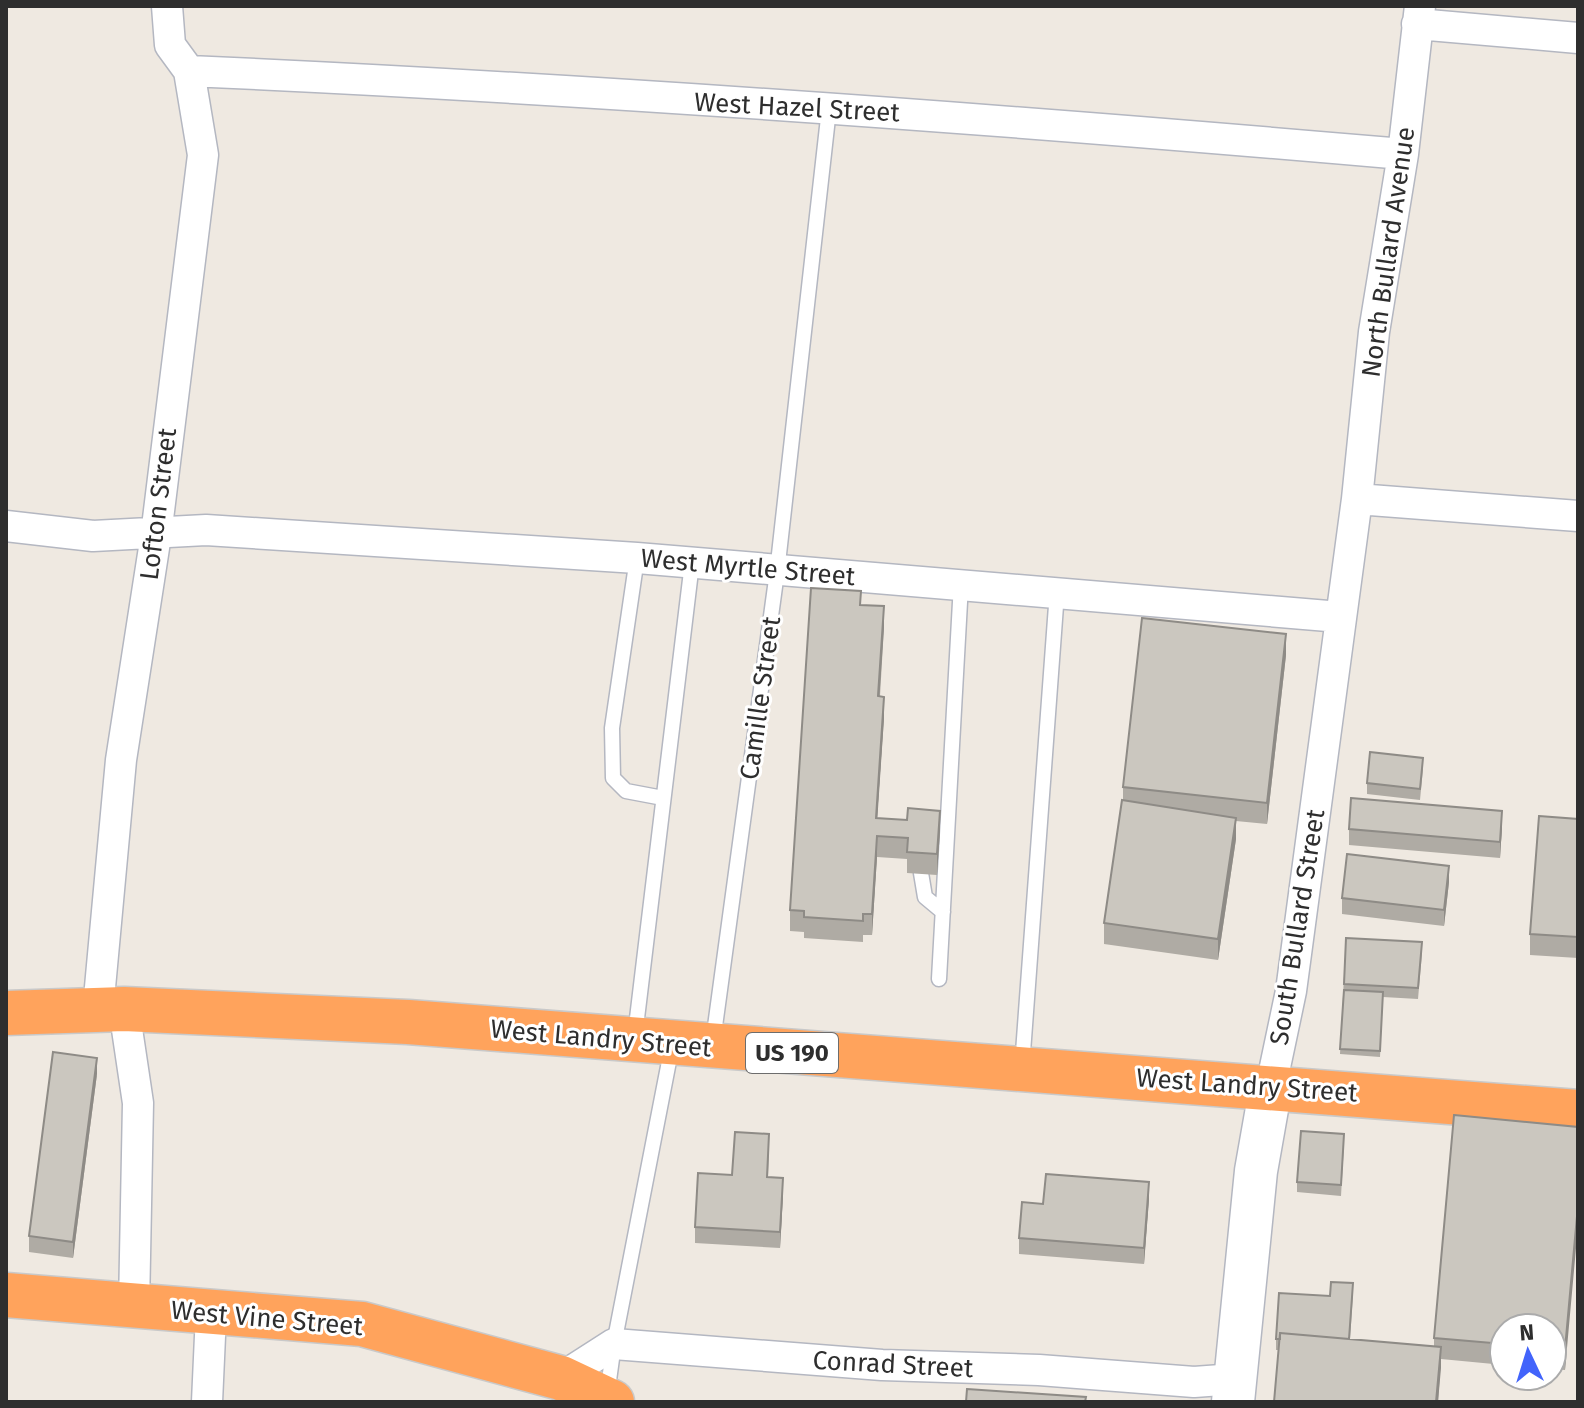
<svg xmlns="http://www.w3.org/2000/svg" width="1584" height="1408" font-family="'Fira Sans',sans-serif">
<rect width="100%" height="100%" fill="#efe9e1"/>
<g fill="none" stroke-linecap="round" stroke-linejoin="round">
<defs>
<path id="lane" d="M637,558L612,728L613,778L626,791L663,798
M921,873L925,897L943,912
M939,979L961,584
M635,1035L692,563
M713,1041L777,572L829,109
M1022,1066L1057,592
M607,1395L614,1344L672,1046"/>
<path id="street" d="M1417,24L1578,38
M189,71C595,89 999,119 1403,154
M1357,499L1578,516
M6,526L93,536L206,530L637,558L1340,617
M98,1009L121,760L156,535L203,155L189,71L170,45L167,6
M124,1009L138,1103L134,1307
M1271,1086L1291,991L1357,499L1374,332L1403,154L1420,6
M561,1378L614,1344L882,1365L1039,1370L1194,1382L1235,1379
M207,1402L211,1314"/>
<path id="secondary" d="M1233,1402L1256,1171L1271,1086"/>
<path id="highway" d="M6,1013L124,1009L408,1022L1578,1112
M6,1295L362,1324L561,1378L612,1402"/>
</defs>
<use href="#lane" stroke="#b4b7c1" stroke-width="17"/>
<use href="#street" stroke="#b4b7c1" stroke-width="33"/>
<use href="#secondary" stroke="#b4b7c1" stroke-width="45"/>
<use href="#highway" stroke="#c9c9c9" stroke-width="47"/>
<use href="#lane" stroke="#fff" stroke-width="14"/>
<use href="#street" stroke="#fff" stroke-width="30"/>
<use href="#secondary" stroke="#fff" stroke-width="42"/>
<use href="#highway" stroke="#ffa35c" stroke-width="44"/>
</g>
<path fill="#afaba4" d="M861,605L884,627L880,696L884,718L877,818L940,831L937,875L907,873V859L877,857L872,935H863V942L804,938V932L790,931V910Z
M1286,655L1267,824L1236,821V839L1218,960L1104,944V923L1123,801V787Z
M1423,769L1420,800L1367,794V783Z
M1578,819V958L1530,955V934Z
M1502,827L1500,858L1349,845V829Z
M1449,882L1444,926L1342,914V898Z
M1346,938L1422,953L1418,999L1383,997L1380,1057L1340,1054Z
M97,1074L73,1258L29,1252V1236Z
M1578,1127L1565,1370L1552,1369V1328H1504V1365L1441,1359L1438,1402H1274L1279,1350H1276V1339L1330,1296L1353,1294L1350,1339L1434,1346V1338Z
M1344,1145L1341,1196L1297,1192V1182Z
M769,1150L768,1177L783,1194L780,1248L695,1243V1227Z
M1149,1199L1144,1264L1019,1254V1238L1043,1204Z"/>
<path fill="#8e8b86" d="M884,606V627L878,717V696Z
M1286,634V655L1267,824V803Z
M884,697V718L876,839V818Z
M940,811V831L937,875V854Z
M1502,811V827L1500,858V842Z
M1236,818V839L1218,960V939Z
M877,836V857L872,935V914Z
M1449,866V882L1444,926V910Z
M97,1058V1074L73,1258V1242Z
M783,1178V1194L780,1248V1232Z
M1149,1182V1199L1144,1264V1248Z
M1578,1205V1226L1565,1370V1349Z
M1441,1347V1368L1438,1402H1436Z"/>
<path fill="#cbc7bf" stroke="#8e8b86" stroke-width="2" d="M811,588L861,591L860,605L884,606L878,696L884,697L876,818L907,820L908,808L940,811L937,854L907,852L908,838L877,836L872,914H863V921L804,917V911L790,910Z
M1142,618L1286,634L1267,803L1123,787Z
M1370,752L1423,758L1420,789L1367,783Z
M1351,798L1502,811L1500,842L1349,829Z
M1122,800L1236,818L1218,939L1104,923Z
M1539,816L1578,819V937L1530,934Z
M1347,854L1449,866L1444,910L1342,898Z
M1346,938L1422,942L1418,988L1344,984Z
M1344,990L1383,992L1380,1051L1340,1049Z
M53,1052L97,1058L73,1242L29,1236Z
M1454,1115L1578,1127V1205L1565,1349L1552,1348V1328H1504V1344L1434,1338Z
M1301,1131L1344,1134L1341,1185L1297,1182Z
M735,1132L769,1134L767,1177L783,1178L780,1232L695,1227L698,1173L732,1175Z
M1046,1174L1149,1182L1144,1248L1019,1238L1022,1202L1043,1204Z
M1331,1282L1353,1283L1349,1339L1280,1333V1339H1276L1279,1293L1330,1296Z
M1280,1333L1441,1347L1436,1402H1274Z
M967,1389L1086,1397L1085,1402H966Z"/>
<g text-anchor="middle" stroke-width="6" stroke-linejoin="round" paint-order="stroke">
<rect fill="#fff" stroke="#6d6d6d" stroke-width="2" x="746" y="1033" width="92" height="40" rx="6"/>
<g font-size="24" font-weight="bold" fill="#2e2e2e">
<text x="792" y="1061">US 190</text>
</g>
<g font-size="26" fill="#2e2e2e" stroke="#fff">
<text transform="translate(797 107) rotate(3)" y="9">West Hazel Street</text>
<text transform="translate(1388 252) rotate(-82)" y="9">North Bullard Avenue</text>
<text transform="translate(158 504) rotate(-83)" y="9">Lofton Street</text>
<text transform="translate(748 567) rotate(5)" y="9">West Myrtle Street</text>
<text transform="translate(760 698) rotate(-82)" y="9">Camille Street</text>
<text transform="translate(1297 927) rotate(-81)" y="9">South Bullard Street</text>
<text transform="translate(601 1038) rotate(5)" y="9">West Landry Street</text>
<text transform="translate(1247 1085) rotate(4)" y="9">West Landry Street</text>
<text transform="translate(267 1318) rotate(5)" y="9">West Vine Street</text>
<text transform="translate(893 1364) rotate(3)" y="9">Conrad Street</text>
</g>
</g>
<rect width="1584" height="1408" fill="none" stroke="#2e2e2e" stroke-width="16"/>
<g transform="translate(1528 1352) rotate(356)"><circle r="38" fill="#ffffff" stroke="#ababab" stroke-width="2"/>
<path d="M0-6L14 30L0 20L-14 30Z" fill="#4264fb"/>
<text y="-12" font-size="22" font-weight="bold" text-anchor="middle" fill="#2e2e2e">N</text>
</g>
</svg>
